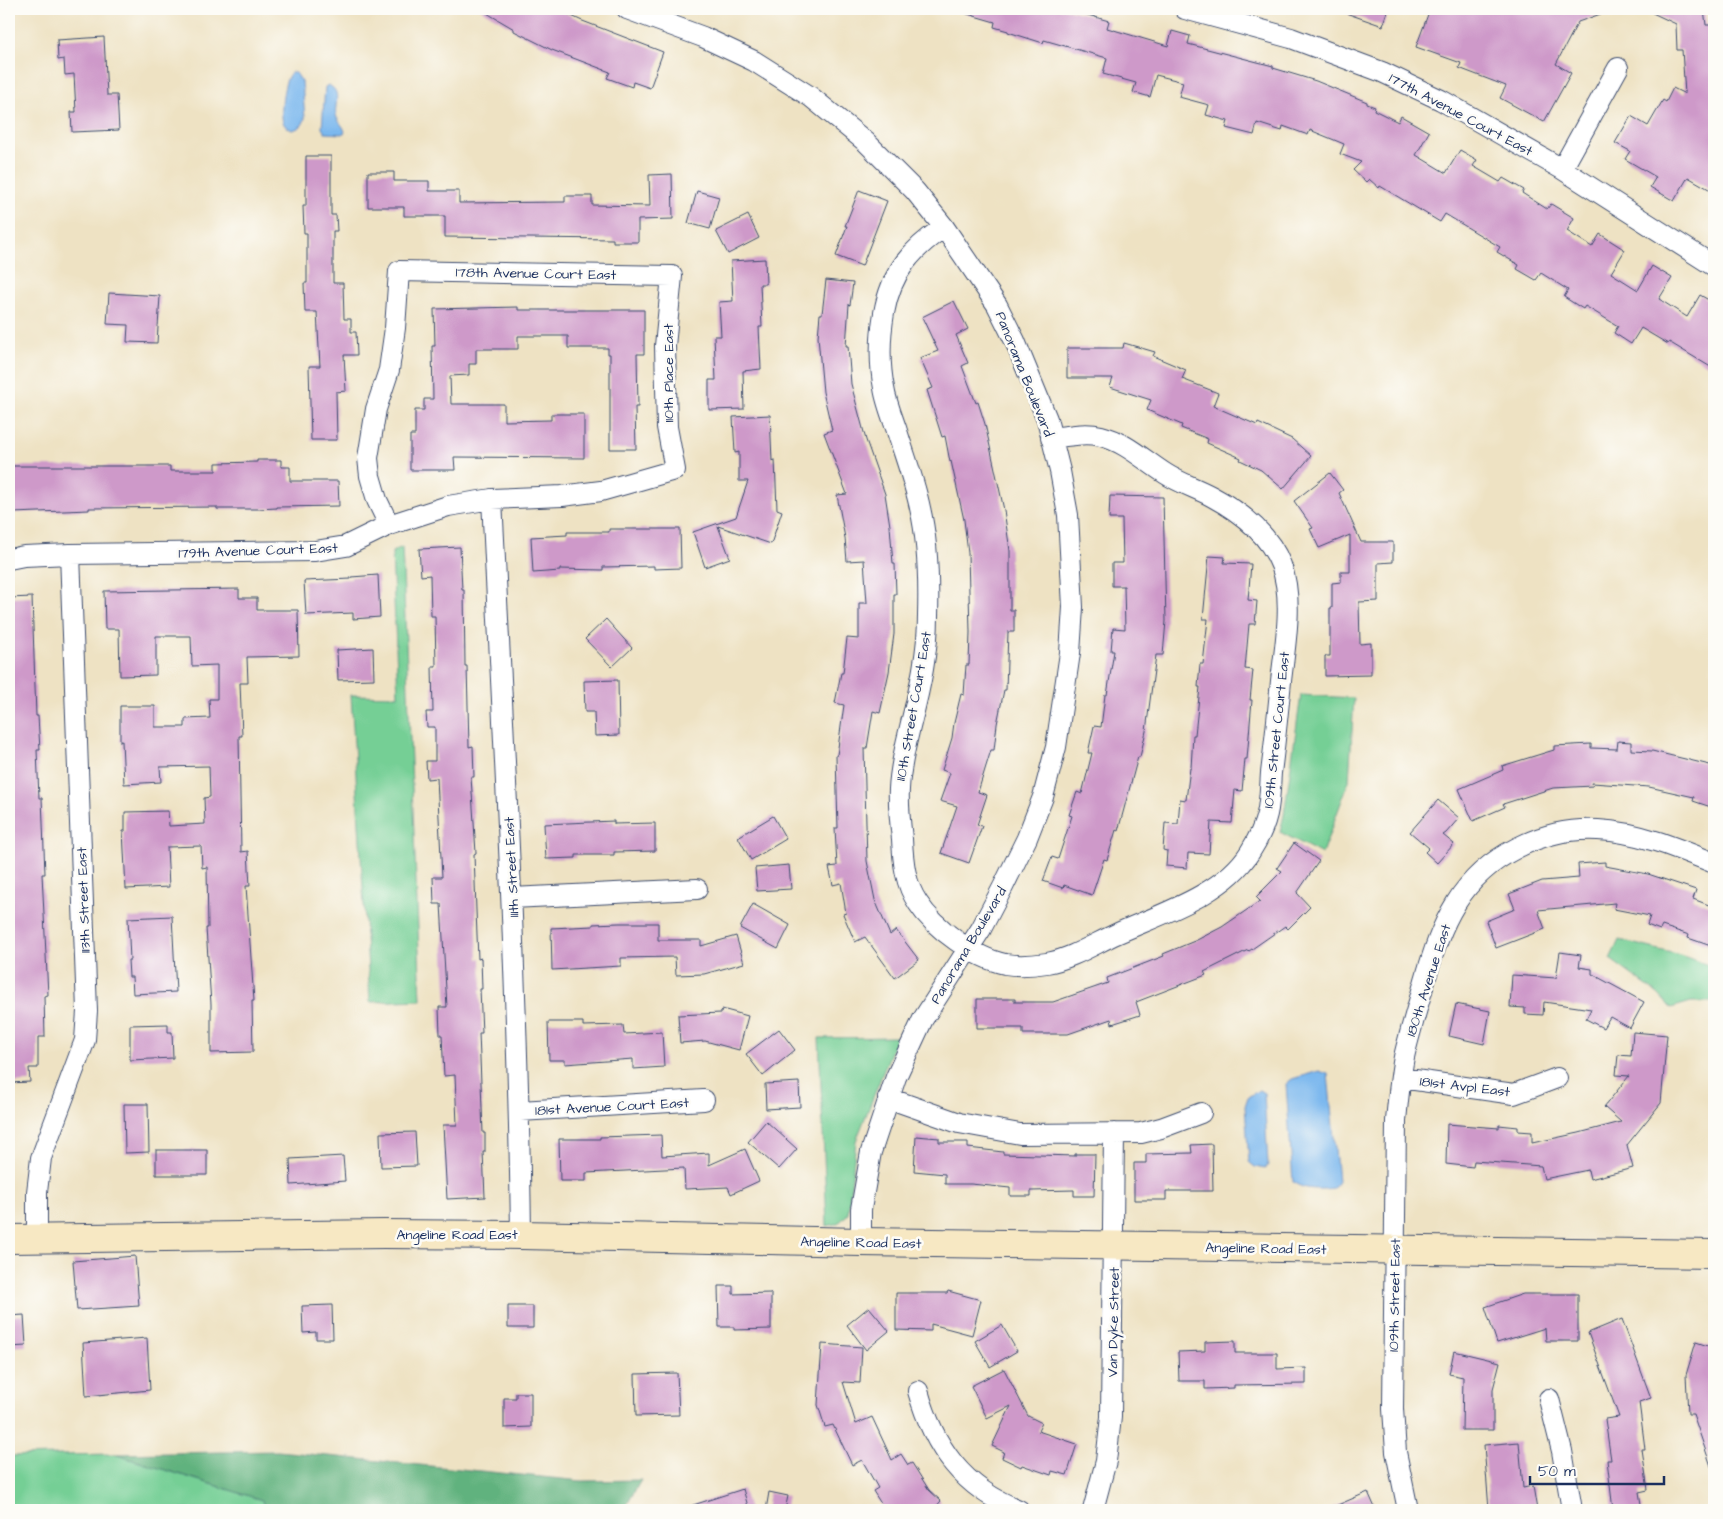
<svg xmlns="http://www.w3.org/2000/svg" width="1723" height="1519" font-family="'Architects Daughter',sans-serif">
<rect width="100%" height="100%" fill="#fdfcf7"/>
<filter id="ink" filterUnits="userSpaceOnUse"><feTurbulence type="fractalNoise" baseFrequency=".02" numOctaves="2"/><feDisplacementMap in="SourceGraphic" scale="10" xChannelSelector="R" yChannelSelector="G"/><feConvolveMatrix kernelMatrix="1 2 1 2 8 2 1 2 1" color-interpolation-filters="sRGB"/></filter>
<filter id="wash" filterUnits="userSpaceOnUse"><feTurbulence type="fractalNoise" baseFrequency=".0096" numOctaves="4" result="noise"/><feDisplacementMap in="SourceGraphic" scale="20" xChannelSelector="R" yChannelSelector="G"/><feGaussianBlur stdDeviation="1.12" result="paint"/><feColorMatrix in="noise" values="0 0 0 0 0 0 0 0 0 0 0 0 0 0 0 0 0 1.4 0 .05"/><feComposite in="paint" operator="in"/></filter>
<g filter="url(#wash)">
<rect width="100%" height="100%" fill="#eee2c3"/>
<path fill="#75cf95" stroke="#487f7a" d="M402,547L421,1000L370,1002L351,695L398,696L392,552Z
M1301,695L1354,698L1349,781L1322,854L1280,832L1284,815Z
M1619,940L1680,955L1714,967V1002H1691L1671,1008L1658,994L1610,959Z
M897,1037L856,1141L848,1213C842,1222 837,1224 827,1226L819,1038Z
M114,1454L262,1500L265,1510H9V1456Z"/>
<path fill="#60b27e" stroke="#3e706e" d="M278,1451L582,1481L641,1480L624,1510H265L262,1500L114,1454Z"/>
<path fill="#7cb8ee" stroke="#4c74a6" d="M292,72L296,73L302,82L305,118C303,126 300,128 292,130C288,128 285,127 283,122C280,114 283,77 292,72Z
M328,85C344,92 332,106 337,118C339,123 344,126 345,132L342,134L325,133L322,128L325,87Z
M1319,1071L1328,1074L1338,1181L1334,1188C1321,1190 1303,1190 1293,1182L1286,1084L1292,1079Z
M1259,1090L1264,1093L1268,1165L1265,1169L1255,1167L1249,1162L1245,1106L1248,1097Z"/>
<g id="blocks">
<path fill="#ce99c9" d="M480,9H557L580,20L663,52L650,88L633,82L632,87L607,78L610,72L552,50L514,31V29Z
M965,9H1067L1109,21L1107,28L1168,46L1172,31L1190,36L1188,44L1273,66V68L1316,81L1367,102V104L1375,107L1374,110L1398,122L1401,116L1429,132L1416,155L1446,173L1460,150L1477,160L1473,166L1500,182L1503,178L1524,190L1522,193L1547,209L1551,204L1574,218L1567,231L1592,247L1600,234L1625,250L1611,273L1638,290L1652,266L1672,278L1659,299L1687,317L1700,295L1714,303V369L1669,342L1668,344L1641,328L1631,344L1614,333L1618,326L1585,306L1583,309L1564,297L1568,290L1541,273L1536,280L1517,269L1519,265L1497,252L1500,247L1445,214L1440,222L1380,186L1379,188L1369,179L1366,182L1353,170L1361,162L1340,154L1344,144L1310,130L1308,135L1283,126L1282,131L1257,123L1254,135L1226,128L1228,121L1206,115L1209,105L1179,97L1183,82L1156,75L1150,97L1133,92L1136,83L1103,74L1107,58L1044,40L1043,43L1008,32V31L994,27L995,22L964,13Z
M1341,9H1389L1383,26L1340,11Z
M1430,9H1609V11L1578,22L1556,64L1571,73L1544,122L1500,98L1506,86L1459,68L1461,63L1416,47Z
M1644,9H1704L1706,25H1714V192L1688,177L1674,201L1650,187L1656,177L1625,159L1630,151L1615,143L1631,116L1648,126L1663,100L1666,102L1673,88L1685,94L1682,50H1677L1676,24Z
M104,37L107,95H117L119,130L72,132L71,112H76L74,74L65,75L64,59L58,60L57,40Z
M306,156H331V215H336L337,231H333V283H343L344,319H351V332H356L357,355H344L346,391L336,392L337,440H311L309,366H320L317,312H305L304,283H307V233H304L303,206H306Z
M368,172H394V181H429V191H459V203L565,202V196H592V205L650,206L649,175L672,174L673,219L638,220V242H613V239L445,237V216H404V207H368Z
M859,190L887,201L862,266L836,256L847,226H845Z
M697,191L719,197L710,229L688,223Z
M748,215L759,238L728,254L716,231Z
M765,259L766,284H760L762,327H759L761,369L743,371L744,409L709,410V380H716L714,336H721L719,302L733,301L731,261Z
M826,280L853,283L850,305L849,304L846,346H848L851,384L866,440L885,494L890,526L893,564H895L896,594H894V634L889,672L880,713L873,711L867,748H864L867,861L875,900L890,935L896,930L919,960L895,978L865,937L855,942L843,914L846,913L841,883L833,885L829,867L837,866L835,828H838L836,755H837L844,705L835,703L841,673H843L847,638L859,639V603H867L864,560L847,561L845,538L837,495L847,494L824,433L832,430L823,392L818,337L820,314H822Z
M109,293L160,296L157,343L127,342L128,325L107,324Z
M954,301L968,329L956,335L968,363L962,366L976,403L978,402L985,424L1004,510L1010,551V610H1014V632H1008L1006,690H1004L997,724L994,750H991L978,792L987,795L977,825L982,826L969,863L941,853L957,806L940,801L950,773L942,770L952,738L954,723L961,694L964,695L966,665H969L970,632L968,553L964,520L951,461L950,462L945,436L942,437L927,390L933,388L920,358L938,351L922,317Z
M518,307V310H644V354H637L638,407H635L636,449H610V354H608V348H568V336H518V349H476V364H469V375L450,376L451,404H504V421L551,420V414H584V458L454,457L455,470H410V435H415V410H424V399H433L432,346H435L434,309Z
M1124,343L1155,352L1153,356L1186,370L1182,379L1218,393L1213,406L1257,425L1258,423L1292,439L1311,456L1283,489L1261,470L1240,460L1241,458L1207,443L1208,439L1181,428L1182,425L1147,410L1151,400L1110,387L1113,378H1067V348H1123Z
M770,415L772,461L775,460L777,509L782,511L771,544L718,526L730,558L705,567L693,532L736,517L748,481H739V452L735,453L733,417Z
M257,460H281V467H290V481H338L339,506L277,507V508L258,509H217V507L89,508V510L13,513L12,466H170V471H216V463L257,462Z
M1330,473L1343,490L1339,493L1361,542H1393V562L1378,563V601L1359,602L1360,644L1371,643V675L1325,676V656H1330V608H1332V583L1341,582V572H1350V535L1319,548L1310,529L1313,528L1294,501Z
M1110,496L1163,497L1166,621L1163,655H1156L1146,731L1140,757H1138L1118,831L1116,830L1107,860L1104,859L1092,895L1064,885L1063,888L1043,881L1052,857L1058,859L1072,816L1069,815L1077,792L1082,794L1092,753H1088L1094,726L1101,727L1105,695H1107L1114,651H1111L1113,628L1125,629L1124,586H1112V563H1123L1122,519H1109Z
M609,529H680L681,568L654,569V566L603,567V570L560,569V571L533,573L531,537L567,535V532H609Z
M460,547L462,590H464L465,666H467L469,747L473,746L474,777H471L476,853L474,854L476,910L478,959L481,958L482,989H480L482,1033H479L483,1133H485V1152H483L485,1197L447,1199L443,1125H457L455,1075L444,1076L442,1035H440L439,1007H447L441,904H434L433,877H442L437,778L427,779L426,761H435V727H427L426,712H433L432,666H436L435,616H431L430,575L421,576L419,549Z
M1209,556L1225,557L1224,563L1251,564L1248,600L1257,601L1255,624H1249L1245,669L1253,670L1250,700H1252L1247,759H1245L1242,791L1235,790L1232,823L1211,822L1209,854L1188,853L1187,868L1166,866L1167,851L1163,850L1165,823L1178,824L1180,799L1186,800L1190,768H1191L1193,735H1195L1200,687H1198L1200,664H1203L1208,619H1203Z
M378,575L380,617L353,619V613L306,615L304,581L351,579V577Z
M239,589V598H257V610H298L299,656L247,657L248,683H240L242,736H239L241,852L248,851L250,886H246L254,1001H252L253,1052L211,1053V1004L206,928H208L207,867L202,868L201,846L167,847L169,887L126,889L123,831H125V812L168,811L169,826L205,824L204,798L210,797L209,766L160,767L161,782L124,784L122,741L120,742V706H155V727H185V719L210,718L209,699H217V665L192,666L191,636H156V675L120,676L119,629H105L104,591Z
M32,597L36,716H38L40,750H37L39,798H42L45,874H42L48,995L44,996L45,1037H38V1068H29L30,1082L9,1083V1045H11L9,997V598Z
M606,619L632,648L612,667L585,639Z
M373,648L374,679L338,680L337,650Z
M618,680L619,735L595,736L594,712H585L584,681Z
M1618,741L1631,742V750L1652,751L1714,766V808L1693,801L1694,797L1649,787L1592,783L1593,786L1553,788L1503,804L1505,807L1473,821L1459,789L1503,770L1502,766L1554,750V746L1591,744V748L1617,749Z
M1438,800L1459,818L1446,833L1443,835L1454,844L1437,863L1425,852L1429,848L1410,832Z
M773,816L786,839L751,860L738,837Z
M614,821V824L655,823V851L614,852V855H576V858L546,859L544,824Z
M1294,843L1319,861L1297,893L1310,907L1288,929L1285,926L1249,951L1248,950L1204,972L1206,975L1136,1002L1140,1015L1112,1024L1111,1019L1068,1034H1023V1028H977V999H1015V1002H1053L1108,983L1107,978L1164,956L1163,954L1197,940L1222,927L1260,901L1256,897L1282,871L1277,868Z
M1605,862V866L1648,874L1696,890L1693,899L1714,907V947L1688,938L1689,935L1662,926L1660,930L1647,925L1650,916L1614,909L1615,903L1538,910L1545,929L1496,948L1486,921L1515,909L1509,894L1542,881L1579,878L1578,864Z
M789,865L791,889L757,891L755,868Z
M753,904L790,925L778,949L740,928Z
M172,916L176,992L133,994L132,977H129L128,960H130L128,918Z
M619,923H658V940H701V946L736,936L744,963L704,974L676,975L675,957L621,958V966L552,970L551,928L593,926V924Z
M1560,952L1581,955L1579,967L1592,969V974L1644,1002L1630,1028L1610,1017L1603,1028L1586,1019L1591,1009L1544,1002L1543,1015L1525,1014V1008L1510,1007L1512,975L1556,978Z
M1456,1004L1490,1011L1484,1044L1449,1036Z
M722,1009L748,1016L739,1050L705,1041L680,1043L678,1015L721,1013Z
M548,1022H583V1026L623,1025L624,1034L662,1032L664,1067L633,1069V1059L565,1064V1060H549Z
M168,1024V1032H172L173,1058L130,1060V1025Z
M779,1029L795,1050L763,1076L746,1054Z
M1633,1032L1667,1035L1661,1103L1627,1145L1633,1168L1590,1179L1588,1170L1544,1179L1541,1166L1474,1161L1473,1167L1446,1164L1447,1124L1499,1128V1125L1518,1127V1131L1532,1132V1143L1579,1133L1621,1122L1604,1107L1629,1076L1616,1075L1618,1055L1631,1056Z
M799,1082L800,1107L766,1109L765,1084Z
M124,1104H148L149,1152L125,1153Z
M766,1121L797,1149L779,1169L748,1142Z
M415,1132L417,1166L381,1167L380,1133Z
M661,1135L662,1156L709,1153V1165L745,1149L759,1181L731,1194L728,1187L685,1189L684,1168L586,1173V1181H560L559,1139H600V1137Z
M916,1136L939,1138V1142H968V1148L1003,1152V1154L1075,1156V1154H1095L1094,1196H1074V1190L1031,1191V1196H1010V1188L971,1184H945V1174L914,1171Z
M1212,1144L1213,1191H1166V1200H1134V1163H1146V1154L1192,1153L1191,1145Z
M156,1150H207V1175H156Z
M343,1156L345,1181L291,1185L290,1159Z
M135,1256L139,1306L77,1310L73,1261Z
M718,1286H733V1294L771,1293V1329L734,1330V1327H719Z
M948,1291L981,1300L972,1335L931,1324V1331L896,1330V1293H947Z
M1523,1294H1578V1341H1546L1545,1328L1497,1343L1485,1307Z
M332,1305L333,1339H316V1332L303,1333L302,1306Z
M508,1306H533V1328H508Z
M869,1307L889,1331L866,1350L847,1325Z
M24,1315L26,1346L9,1347V1316Z
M1622,1319L1651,1398L1639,1402L1645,1449H1642L1648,1490L1639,1492L1642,1510H1613L1607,1460H1611L1605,1419L1619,1417L1588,1333Z
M1002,1325L1017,1351L990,1367L975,1341Z
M147,1338L150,1390L86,1396L83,1343Z
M1235,1341V1353H1277V1369L1306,1368V1384L1234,1385V1388L1205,1389V1381H1179L1178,1352L1205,1351V1342Z
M1696,1342L1714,1348V1468L1712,1469L1693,1414H1688L1686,1375Z
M822,1344L862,1347L860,1383L843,1382L856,1424L872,1417L892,1460L901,1454L908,1465L912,1463L929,1490L941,1501L933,1510H885L873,1491L878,1488L862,1460L852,1465L833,1425L825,1427L818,1405Z
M1454,1351L1500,1362L1493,1389V1430H1462L1463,1377L1449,1374Z
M1004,1369L1028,1416L1042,1423L1038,1431L1077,1444L1067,1475L1052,1471L1051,1475L1022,1465L1021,1467L1002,1458L1004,1452L992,1446L1011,1406L987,1418L971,1386Z
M677,1373L679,1415L636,1416L635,1374Z
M516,1393H531V1427L504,1428V1398H516Z
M1519,1442L1523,1488L1533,1486L1537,1510H1489L1484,1445Z
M743,1489L749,1510H687V1507Z
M769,1492L788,1496L785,1510H766Z
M1368,1492L1376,1510H1326Z"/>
</g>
</g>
<g filter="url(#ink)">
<use href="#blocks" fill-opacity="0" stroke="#3b4a6d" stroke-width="1"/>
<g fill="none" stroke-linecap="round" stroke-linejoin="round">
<defs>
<path id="street" d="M627,9L703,37L754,61L811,97L866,142L915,191L944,227L997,305L1015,341L1047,419L1060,471L1068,515L1073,607L1070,653L1056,747L1043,797L1027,838L1003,887L981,929L923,1019L896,1077L871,1152L861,1209V1242
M1185,9L1291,38L1382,72L1441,100L1562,169L1714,266
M1562,169L1618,68
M944,227C912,249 891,272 884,313C880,337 879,363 884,388C886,401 891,414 896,428C904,454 914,480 920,508C928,542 929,580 928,616C928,652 920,688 911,723C906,744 900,766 899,789C898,805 900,822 902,839C903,861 905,884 918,903C934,928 975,958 1005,964C1018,966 1034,965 1047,963C1071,959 1094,944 1116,934C1160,914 1223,895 1250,852C1257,841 1264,827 1267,814C1270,801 1270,786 1271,773C1275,742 1278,712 1281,681C1285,645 1294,599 1281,565C1269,534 1239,511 1211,496C1196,488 1180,483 1166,474C1145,461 1126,442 1101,436C1085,432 1068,436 1051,438
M492,499C504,744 518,989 521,1235
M9,559L24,556L70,554L315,551L346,546L389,525L448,506L492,499L562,496L601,491L675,470L667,427L665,346L672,276L399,271L395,328L389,370L376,409L368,458L370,476L377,500L389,525
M512,898L697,889
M1401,1078L1514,1094L1557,1078
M888,1098L959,1123L1020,1134L1141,1133L1161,1128L1201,1113
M520,1111L704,1100
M37,1238V1192L41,1158L85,1040L87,1011L70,554
M918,1391C934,1448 963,1488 1019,1510
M1549,1399L1562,1451L1572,1510
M1093,1510L1106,1461L1111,1417L1114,1133
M1408,1510L1396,1452L1393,1409L1396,1121C1398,1100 1400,1078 1404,1057C1410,1031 1418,1006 1425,980C1433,953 1441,927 1456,903C1485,856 1543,827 1598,830C1639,832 1677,848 1714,863"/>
<path id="secondary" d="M9,1239L384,1234L521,1235L861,1242L1714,1254"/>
</defs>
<use href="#street" stroke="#3b4a6d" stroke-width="22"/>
<use href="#secondary" stroke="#3b4a6d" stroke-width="30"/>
<use href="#street" stroke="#fff" stroke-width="20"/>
<use href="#secondary" stroke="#f7e8c3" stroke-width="28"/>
</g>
</g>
<g text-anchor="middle" stroke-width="5" stroke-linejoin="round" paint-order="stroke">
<g font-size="14" fill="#1b2f5e" stroke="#fdfcf7">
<text transform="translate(1461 114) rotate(28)" y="5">177th Avenue Court East</text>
<text transform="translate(536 273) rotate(1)" y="5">178th Avenue Court East</text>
<text transform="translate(668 373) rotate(-90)" y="5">110th Place East</text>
<text transform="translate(1025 374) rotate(68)" y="5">Panorama Boulevard</text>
<text transform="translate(258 550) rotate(-2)" y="5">179th Avenue Court East</text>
<text transform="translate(913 706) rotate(-80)" y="5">110th Street Court East</text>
<text transform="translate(1276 730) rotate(-84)" y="5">109th Street Court East</text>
<text transform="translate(511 867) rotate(-93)" y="5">111th Street East</text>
<text transform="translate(83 900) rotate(-92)" y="5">113th Street East</text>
<text transform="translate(968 945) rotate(-59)" y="5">Panorama Boulevard</text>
<text transform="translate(1428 980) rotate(-72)" y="5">180th Avenue East</text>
<text transform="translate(1465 1086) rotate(7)" y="5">181st Avpl East</text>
<text transform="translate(612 1106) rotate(-3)" y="5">181st Avenue Court East</text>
<text x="457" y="1239">Angeline Road East</text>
<text transform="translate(861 1242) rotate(1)" y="5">Angeline Road East</text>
<text transform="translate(1266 1248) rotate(1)" y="5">Angeline Road East</text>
<text transform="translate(1394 1295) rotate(-89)" y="5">109th Street East</text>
<text transform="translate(1113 1322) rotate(-89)" y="5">Van Dyke Street</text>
</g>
</g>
<rect width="1723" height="1519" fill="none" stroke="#fdfcf7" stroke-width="30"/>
<path d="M1530 1476v8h134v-8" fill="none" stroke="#1b2f5e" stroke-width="2.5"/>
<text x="1538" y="1476" font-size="15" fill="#1b2f5e" stroke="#fdfcf7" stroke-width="4" paint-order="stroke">50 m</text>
</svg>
